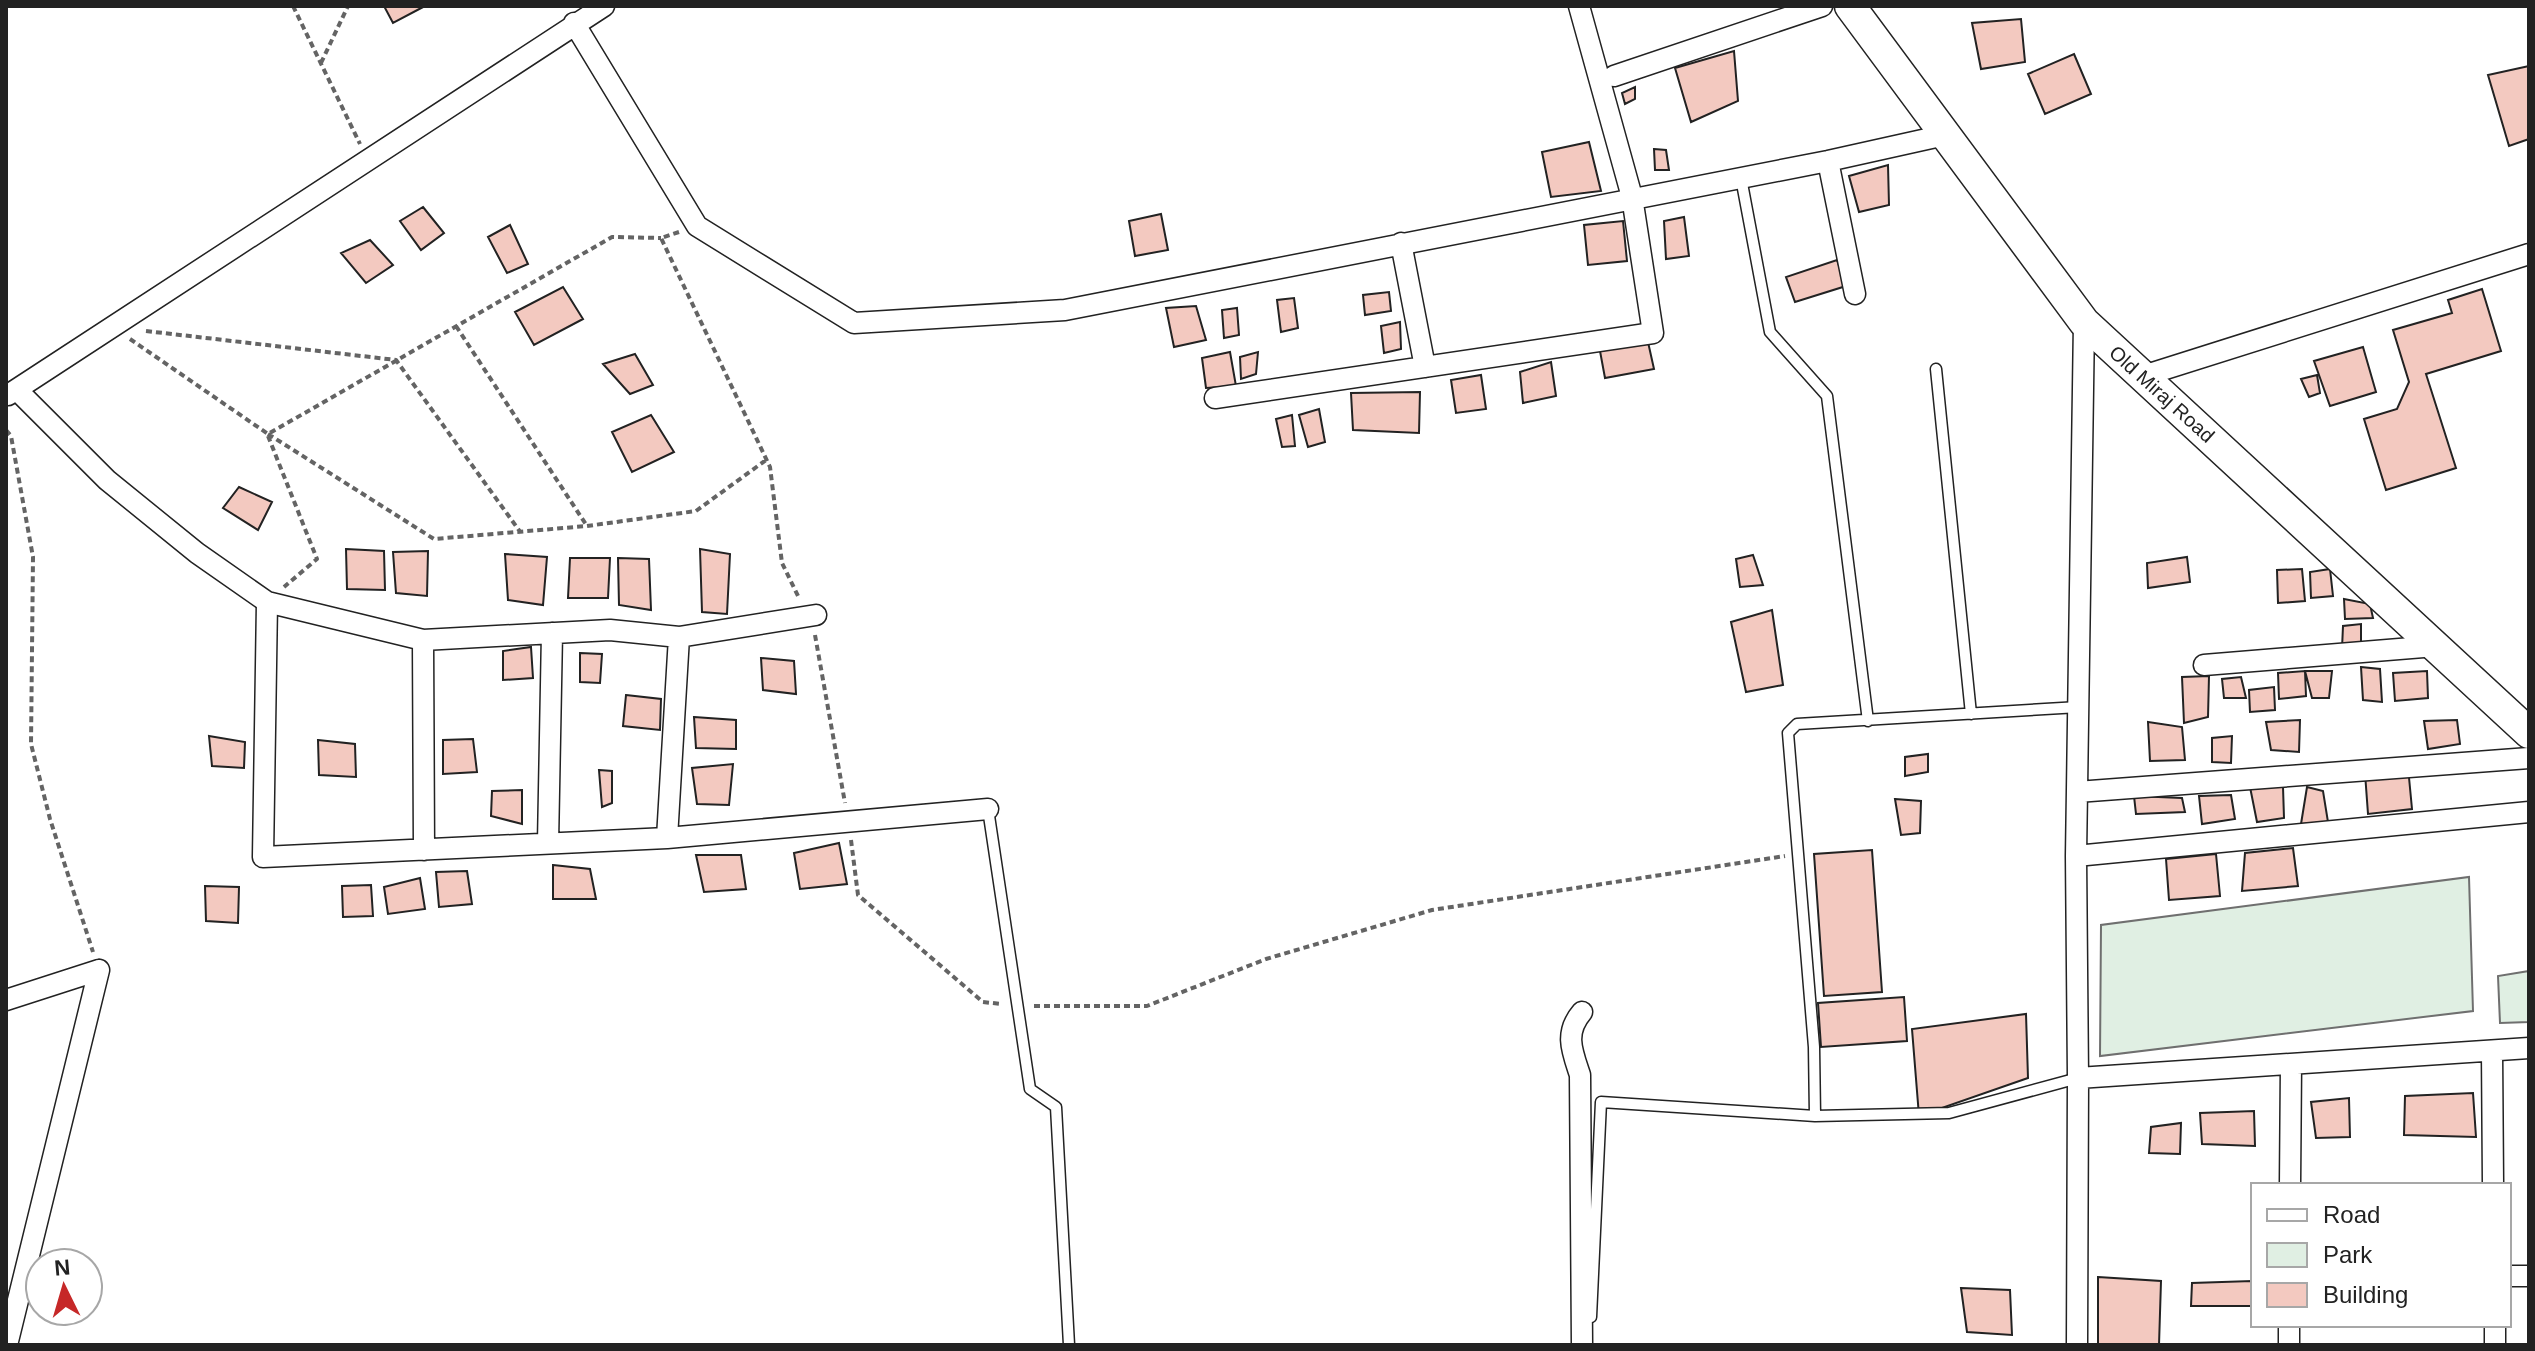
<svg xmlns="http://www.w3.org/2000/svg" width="2535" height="1351" font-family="Arial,sans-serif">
<rect width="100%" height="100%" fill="#fff"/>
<path fill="#e0efe3" stroke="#6f6f6f" stroke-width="2" d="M2469,877L2473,1011L2100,1056L2101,925Z
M2529,971V1022L2500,1023L2498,976Z"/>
<path fill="#f3c9c0" stroke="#222" stroke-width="2" d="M384,6H425L393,23Z
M2021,19L2025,62L1981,69L1972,23Z
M1734,51L1738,101L1691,122L1675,68Z
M2074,54L2091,94L2045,114L2028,74Z
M2529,66V139L2509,146L2488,75Z
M1635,87V99L1625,104L1622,93Z
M1589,142L1601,191L1551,197L1542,152Z
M1654,149L1666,150L1669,170H1655Z
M1888,165L1889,205L1859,212L1849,176Z
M423,207L444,233L421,250L400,221Z
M1161,214L1168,250L1135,256L1129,221Z
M1684,217L1689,256L1666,259L1664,221Z
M1623,221L1627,261L1588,265L1584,225Z
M510,225L528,264L507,273L488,237Z
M370,240L393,265L366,283L341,253Z
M1837,260L1846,286L1795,302L1786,277Z
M563,287L583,319L534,345L515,312Z
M2482,289L2501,351L2426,374L2456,468L2386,490L2364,419L2397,409L2409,382L2393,330L2452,313L2448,300Z
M1389,292L1391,311L1365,315L1363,295Z
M1294,298L1298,328L1281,332L1277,300Z
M1196,306L1206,340L1174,347L1166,308Z
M1237,308L1239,335L1224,338L1222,310Z
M1400,322L1401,349L1384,353L1381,326Z
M1648,342L1654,369L1605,378L1600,351Z
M2363,347L2376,392L2330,406L2314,361Z
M1230,352L1236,386L1206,388L1202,358Z
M1258,352L1256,374L1241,379L1240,357Z
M635,354L653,385L630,394L603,364Z
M1551,362L1556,396L1523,403L1520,372Z
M1481,375L1486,409L1456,413L1451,380Z
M2317,375L2320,393L2309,397L2301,379Z
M1420,392L1419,433L1353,430L1351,393Z
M1319,409L1325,442L1308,447L1299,415Z
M651,415L674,452L632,472L612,432Z
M1292,415L1295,446L1282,447L1276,419Z
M239,487L272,502L258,530L223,508Z
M346,549L384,551L385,590L347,589Z
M700,549L730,554L727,614L702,612Z
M428,551L427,596L396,593L393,552Z
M505,554L547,557L543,605L508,600Z
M1753,555L1763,585L1740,587L1736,559Z
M2187,557L2190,582L2148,588L2147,563Z
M570,558H610L608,598H568Z
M618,558L649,559L651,610L619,605Z
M2302,569L2305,601L2278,603L2277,570Z
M2330,569L2333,596L2311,598L2310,572Z
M2344,599L2370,604L2373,618L2345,619Z
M1772,610L1783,685L1746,692L1731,622Z
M2361,624V648L2342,649L2343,626Z
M531,647L533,678L503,680V651Z
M580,653L602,654L600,683L580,682Z
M761,658L794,661L796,694L763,690Z
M2361,667L2380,669L2382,702L2363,700Z
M2305,671L2306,696L2279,699L2278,673Z
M2305,671H2332L2329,698H2312Z
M2427,671L2428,698L2395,701L2393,673Z
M2209,676L2208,717L2184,723L2182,677Z
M2241,677L2246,698H2224L2222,679Z
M2274,687L2275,710L2250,712L2249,690Z
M626,695L661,699L660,730L623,726Z
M694,717L736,720V749L696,748Z
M2300,720L2299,752L2271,750L2266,722Z
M2457,720L2460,744L2428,749L2424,721Z
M2148,722L2182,727L2185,760L2150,761Z
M209,736L245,742L244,768L212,766Z
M2232,736L2231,763L2212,762V738Z
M473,739L477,772L443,774V740Z
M318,740L355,744L356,777L319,775Z
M1928,754V772L1905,776V757Z
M733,764L729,805L697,804L692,768Z
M2408,767L2412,809L2368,814L2365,773Z
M599,770L612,771V803L602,807Z
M2250,787H2283L2284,818L2257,822Z
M2307,787L2323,791L2328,822L2301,824Z
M522,790V824L491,816L492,791Z
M2231,795L2235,819L2202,824L2199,796Z
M2134,796L2182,798L2185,812L2136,814Z
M1895,799L1921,801L1920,833L1901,835Z
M839,843L847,884L800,889L794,853Z
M2293,848L2298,886L2242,891L2245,853Z
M1872,850L1882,992L1824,996L1814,854Z
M2216,854L2220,896L2169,900L2166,859Z
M696,855H741L746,889L704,892Z
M553,865L590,869L596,899H553Z
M467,871L472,904L439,907L436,872Z
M420,878L425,909L388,914L384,887Z
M371,885L373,916L343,917L342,886Z
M205,886L239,887L238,923L206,921Z
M1904,997L1907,1041L1821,1047L1818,1003Z
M2026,1014L2028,1078L1919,1116L1912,1029Z
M2473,1093L2476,1137L2404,1135L2405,1096Z
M2349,1098L2350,1137L2316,1138L2311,1102Z
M2254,1111L2255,1146L2202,1144L2200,1113Z
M2181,1123L2180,1154L2149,1153L2151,1127Z
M2098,1277L2161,1281L2159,1345H2098Z
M2252,1281L2253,1306H2191L2192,1283Z
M1961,1288L2010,1290L2012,1335L1967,1332Z"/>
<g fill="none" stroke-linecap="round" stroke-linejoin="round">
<defs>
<path id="service" d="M1741,178L1770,332L1827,396L1868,721
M1936,369L1971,714
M988,809L1030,1089L1056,1107L1069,1345
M2078,1078L1949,1113L1815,1116L1814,1047L1788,733L1797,724L2079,707
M1591,1317L1601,1102L1815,1116"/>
<path id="minor" d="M574,23L697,226L854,323L1065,310L1828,161L1945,135
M1614,76L1822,6
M1828,161L1855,294
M1401,243L1425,367
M2084,322L2076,856L2078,1078L2529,1048
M2143,376L2529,254
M17,390L107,480L197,553L267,602L423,640L610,630L679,637L667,838L263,857L267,602
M8,395L604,6
M1215,398L1653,333L1632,197L1579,6
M679,637L816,615
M423,640L424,850
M2204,665L2436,646
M2077,792L2529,758
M667,838L988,809
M548,843L552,633
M2076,856L2529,812
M6,1000L99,970
M1582,1012C1564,1033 1572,1051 1580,1075L1582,1345
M2492,1051L2493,1185
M2290,1185L2291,1064
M2509,1276H2529
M2495,1325V1345
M7,1345L99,970
M2077,1345L2078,1078
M2289,1345V1325"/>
<path id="primary" d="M1850,6L2084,322L2529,733"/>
</defs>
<use href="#service" stroke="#222" stroke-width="13"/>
<use href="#minor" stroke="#222" stroke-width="23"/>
<use href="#primary" stroke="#222" stroke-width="33"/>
<path stroke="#646464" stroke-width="4" stroke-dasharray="6 4" stroke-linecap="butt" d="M293,6L360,144
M321,63L348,6
M679,232L661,238L770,467L782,563L798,596
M456,326L587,526
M146,331L396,360L521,533
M130,339L268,434L612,237L661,238
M6,430L11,436L33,557L31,744L50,819L93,952
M268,434L434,539L587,526L696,511L766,460
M268,436L317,559L284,587
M815,635L845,803
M851,840L858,895L983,1002L1001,1004
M1034,1006H1147L1266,959L1432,910L1785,856"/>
<use href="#service" stroke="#fff" stroke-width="10"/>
<use href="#minor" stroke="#fff" stroke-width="20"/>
<use href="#primary" stroke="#fff" stroke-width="30"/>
</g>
<g text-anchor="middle" stroke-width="6" stroke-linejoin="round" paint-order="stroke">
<g font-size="20" fill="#222" stroke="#fff">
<text transform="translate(2162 394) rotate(42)" y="7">Old Miraj Road</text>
</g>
</g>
<rect width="2535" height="1351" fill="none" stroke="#222222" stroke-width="16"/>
<rect x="2251" y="1183" width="260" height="144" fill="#ffffff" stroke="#a7a7a7" stroke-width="2"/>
<rect x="2267" y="1209" width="40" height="12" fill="#ffffff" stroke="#a7a7a7" stroke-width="2"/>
<text x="2323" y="1223" font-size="24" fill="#222222">Road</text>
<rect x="2267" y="1243" width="40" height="24" fill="#e0efe3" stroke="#a7a7a7" stroke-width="2"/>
<text x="2323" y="1263" font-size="24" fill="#222222">Park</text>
<rect x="2267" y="1283" width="40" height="24" fill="#f3c9c0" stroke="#a7a7a7" stroke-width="2"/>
<text x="2323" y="1303" font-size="24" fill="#222222">Building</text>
<g transform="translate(64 1287) rotate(355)"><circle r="38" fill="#ffffff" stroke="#a7a7a7" stroke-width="2"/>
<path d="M0-6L14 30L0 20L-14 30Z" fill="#c62828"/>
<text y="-12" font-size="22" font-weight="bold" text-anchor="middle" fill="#222222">N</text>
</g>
</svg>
